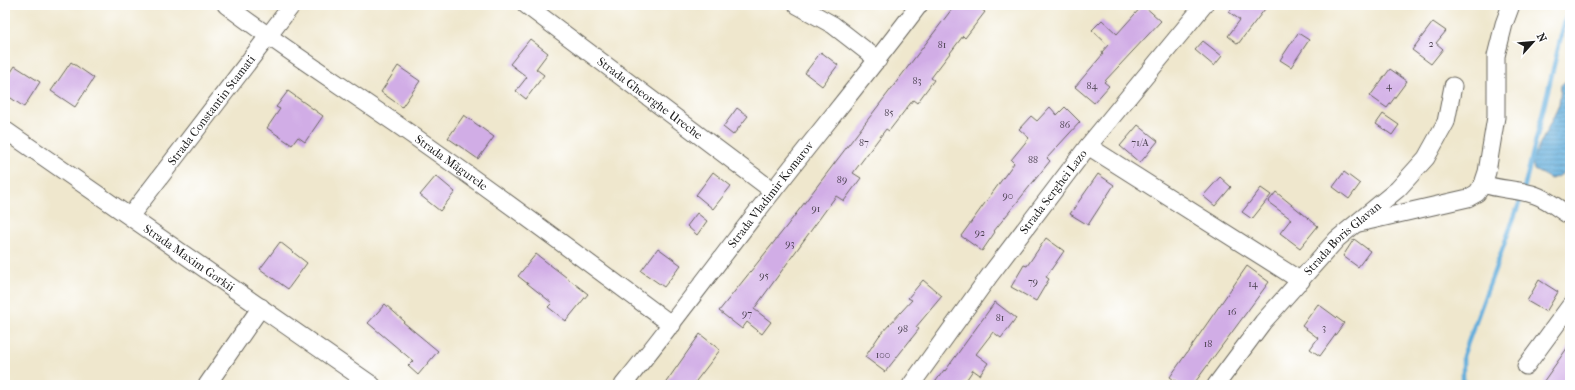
<svg xmlns="http://www.w3.org/2000/svg" width="1575" height="390" font-family="'IM FELL French Canon',serif">
<defs>
<pattern id="water-rules" width="6" height="5" patternUnits="userSpaceOnUse"><rect width="6" height="5" fill="#62addb"/><path d="M0 2.5h6" fill="none" stroke="#508cb1"/></pattern>
</defs>
<rect width="100%" height="100%" fill="#fff"/>
<filter id="ink" filterUnits="userSpaceOnUse"><feTurbulence type="fractalNoise" baseFrequency=".025" numOctaves="2"/><feDisplacementMap in="SourceGraphic" scale="8" xChannelSelector="R" yChannelSelector="G"/><feConvolveMatrix kernelMatrix="1 2 1 2 8 2 1 2 1" color-interpolation-filters="sRGB"/></filter>
<filter id="wash" filterUnits="userSpaceOnUse"><feTurbulence type="fractalNoise" baseFrequency=".012" numOctaves="4" result="noise"/><feDisplacementMap in="SourceGraphic" scale="16" xChannelSelector="R" yChannelSelector="G"/><feGaussianBlur stdDeviation="0.9" result="paint"/><feColorMatrix in="noise" values="0 0 0 0 0 0 0 0 0 0 0 0 0 0 0 0 0 1.4 0 .05"/><feComposite in="paint" operator="in"/></filter>
<g filter="url(#wash)">
<rect width="100%" height="100%" fill="#efe7cd"/>
<path fill="url(#water-rules)" stroke="#3f647c" d="M1567,80L1570,81V164L1561,175L1551,179L1534,170L1532,161L1559,105L1561,85Z"/>
<g fill="none" stroke-linecap="round" stroke-linejoin="round">
<path stroke="#62addb" stroke-width="4.5" d="M1463,385V356L1523,193L1565,20L1570,9"/>
</g>
<g id="blocks">
<path fill="#d1ade6" d="M955,5H975L985,12L965,38L963,36L931,78L934,80L917,103L913,100L889,131L886,129L853,173L861,178L844,201L836,196L754,309L771,322L762,334L747,322L742,329L719,311L786,227Z
M1143,5L1161,21L1104,82L1109,86L1094,103L1075,87L1103,54L1102,52L1108,45L1092,30L1102,20L1117,34Z
M1235,5H1268L1238,44L1228,36L1240,20L1229,12Z
M1433,22L1446,31L1436,43L1443,49L1431,64L1412,50Z
M1298,33L1309,40L1291,67L1280,60Z
M530,39L548,53L536,69L544,75L526,99L516,91L527,77L510,64Z
M1203,41L1222,56L1214,66L1195,50Z
M821,52L838,65L822,86L805,73Z
M71,62L94,78L75,107L51,91Z
M15,66L40,82L24,107L5,94V81Z
M398,66L420,81L402,107L381,92Z
M1390,69L1407,81L1387,108L1370,96Z
M288,91L323,116L305,142L298,137L292,145L267,128L280,109L276,107Z
M1050,107L1057,115L1065,107L1080,122L1047,158L1050,161L994,231L995,232L982,251L961,236L1014,163L1011,160L1029,138L1019,129L1031,116L1037,121Z
M737,108L748,116L733,135L723,127Z
M1383,114L1399,125L1392,135L1376,124Z
M464,115L494,137L478,159L448,138Z
M1138,125L1158,141L1140,163L1120,146Z
M713,172L731,186L713,209L696,195Z
M1344,172L1360,184L1349,199L1333,187Z
M1098,174L1114,185L1088,225L1070,214Z
M436,176L455,192L440,211L420,195Z
M1220,177L1231,187L1215,206L1203,196Z
M1261,188L1271,195L1252,219L1242,212Z
M1276,192L1318,226L1300,248L1280,233L1291,219L1268,202Z
M697,213L707,221L697,235L687,226Z
M1046,238L1064,251L1046,277L1049,279L1036,301L1011,287L1024,265L1027,266Z
M1354,239L1370,251L1358,267L1343,256Z
M280,242L307,263L288,289L260,269Z
M658,248L681,265L664,287L641,271Z
M536,254L588,294L566,321L548,307L552,303L518,276Z
M1247,266L1269,282L1193,385H1181L1170,377Z
M923,280L942,296L916,327L919,329L885,372L865,357L879,336L912,300L908,298Z
M1539,280L1558,292L1546,312L1527,301Z
M995,302L1016,318L1001,338L993,332L976,354L988,363L980,375L973,370L963,385H933L944,370L945,371Z
M385,304L404,321L403,322L438,351L418,375L408,366L413,361L368,323Z
M1318,304L1344,323L1320,356L1310,349L1318,338L1302,326Z
M700,334L720,350L693,385H664Z
M1570,344V385H1541Z"/>
</g>
</g>
<g filter="url(#ink)">
<use href="#blocks" fill-opacity="0" stroke="#66635a" stroke-width="1"/>
<g fill="none" stroke-linecap="round" stroke-linejoin="round">
<defs>
<g id="minor">
<path id="s1" d="M226,5C281,47 339,84 395,123C489,188 581,257 672,325"/>
<path id="s2" d="M526,5L773,191"/>
<path d="M797,5L833,25L878,60"/>
<path id="s3" d="M5,130L372,385"/>
<path d="M1088,146L1301,281"/>
<path d="M1483,184C1500,190 1518,189 1535,195C1547,199 1559,209 1570,216"/>
<path id="s4" d="M131,215L292,5"/>
<path d="M1359,223L1468,198L1477,193L1483,184L1487,172L1496,117V56L1504,24L1511,5"/>
<path d="M1526,366L1570,306"/>
<path d="M207,385L261,307"/>
<path id="s5" d="M623,385C675,321 723,255 773,191C821,129 872,68 919,5"/>
<path id="s6" d="M911,385L990,275L1088,146L1204,5"/>
<path id="s7" d="M1216,385L1263,322L1337,239L1398,189L1426,158L1446,122L1453,86"/>
</g>
</defs>
<use href="#minor" stroke="#66635a" stroke-width="19"/>
<use href="#minor" stroke="#fff" stroke-width="17"/>
</g>
</g>
<g text-anchor="middle" stroke-width="3" stroke-linejoin="round" paint-order="stroke">
<g font-size="10" fill="#49404e">
<text x="1431" y="47">2</text>
<text x="942" y="48">81</text>
<text x="917" y="84">83</text>
<text x="1092" y="89">84</text>
<text x="1389" y="89">4</text>
<text x="889" y="116">85</text>
<text x="1065" y="128">86</text>
<text x="864" y="146">87</text>
<text x="1140" y="146">71/A</text>
<text x="1033" y="163">88</text>
<text x="842" y="183">89</text>
<text x="1008" y="199">90</text>
<text x="816" y="212">91</text>
<text x="980" y="236">92</text>
<text x="790" y="247">93</text>
<text x="764" y="279">95</text>
<text x="1033" y="285">79</text>
<text x="1253" y="287">14</text>
<text x="1232" y="315">16</text>
<text x="747" y="317">97</text>
<text x="1000" y="321">81</text>
<text x="1324" y="331">3</text>
<text x="903" y="332">98</text>
<text x="1208" y="347">18</text>
<text x="883" y="358">100</text>
</g>
<g font-size="12" fill="#1c1c1c" stroke="#fff">
<text dy="4" stroke="none"><textPath href="#s2" startOffset="155">Strada Gheorghe Ureche</textPath></text>
<text dy="4" stroke="none"><textPath href="#s4" startOffset="132">Strada Constantin Stamati</textPath></text>
<text dy="4" stroke="none"><textPath href="#s1" startOffset="275">Strada Măgurele</textPath></text>
<text dy="4" stroke="none"><textPath href="#s6" startOffset="240">Strada Serghei Lazo</textPath></text>
<text dy="4" stroke="none"><textPath href="#s5" startOffset="241">Strada Vladimir Komarov</textPath></text>
<text dy="4" stroke="none"><textPath href="#s7" startOffset="194">Strada Boris Glavan</textPath></text>
<text dy="4" stroke="none"><textPath href="#s3" startOffset="224">Strada Maxim Gorkii</textPath></text>
</g>
</g>
<rect width="1575" height="390" fill="none" stroke="#fff" stroke-width="20"/>
<g transform="translate(1533 42) rotate(63)" stroke="#ffffff" stroke-width="3" paint-order="stroke">
<path d="M0-3L7 15L0 10L-7 15Z" fill="#1c1c1c"/>
<text y="-6" font-size="11" font-weight="bold" text-anchor="middle" fill="#1c1c1c">N</text>
</g>
</svg>
